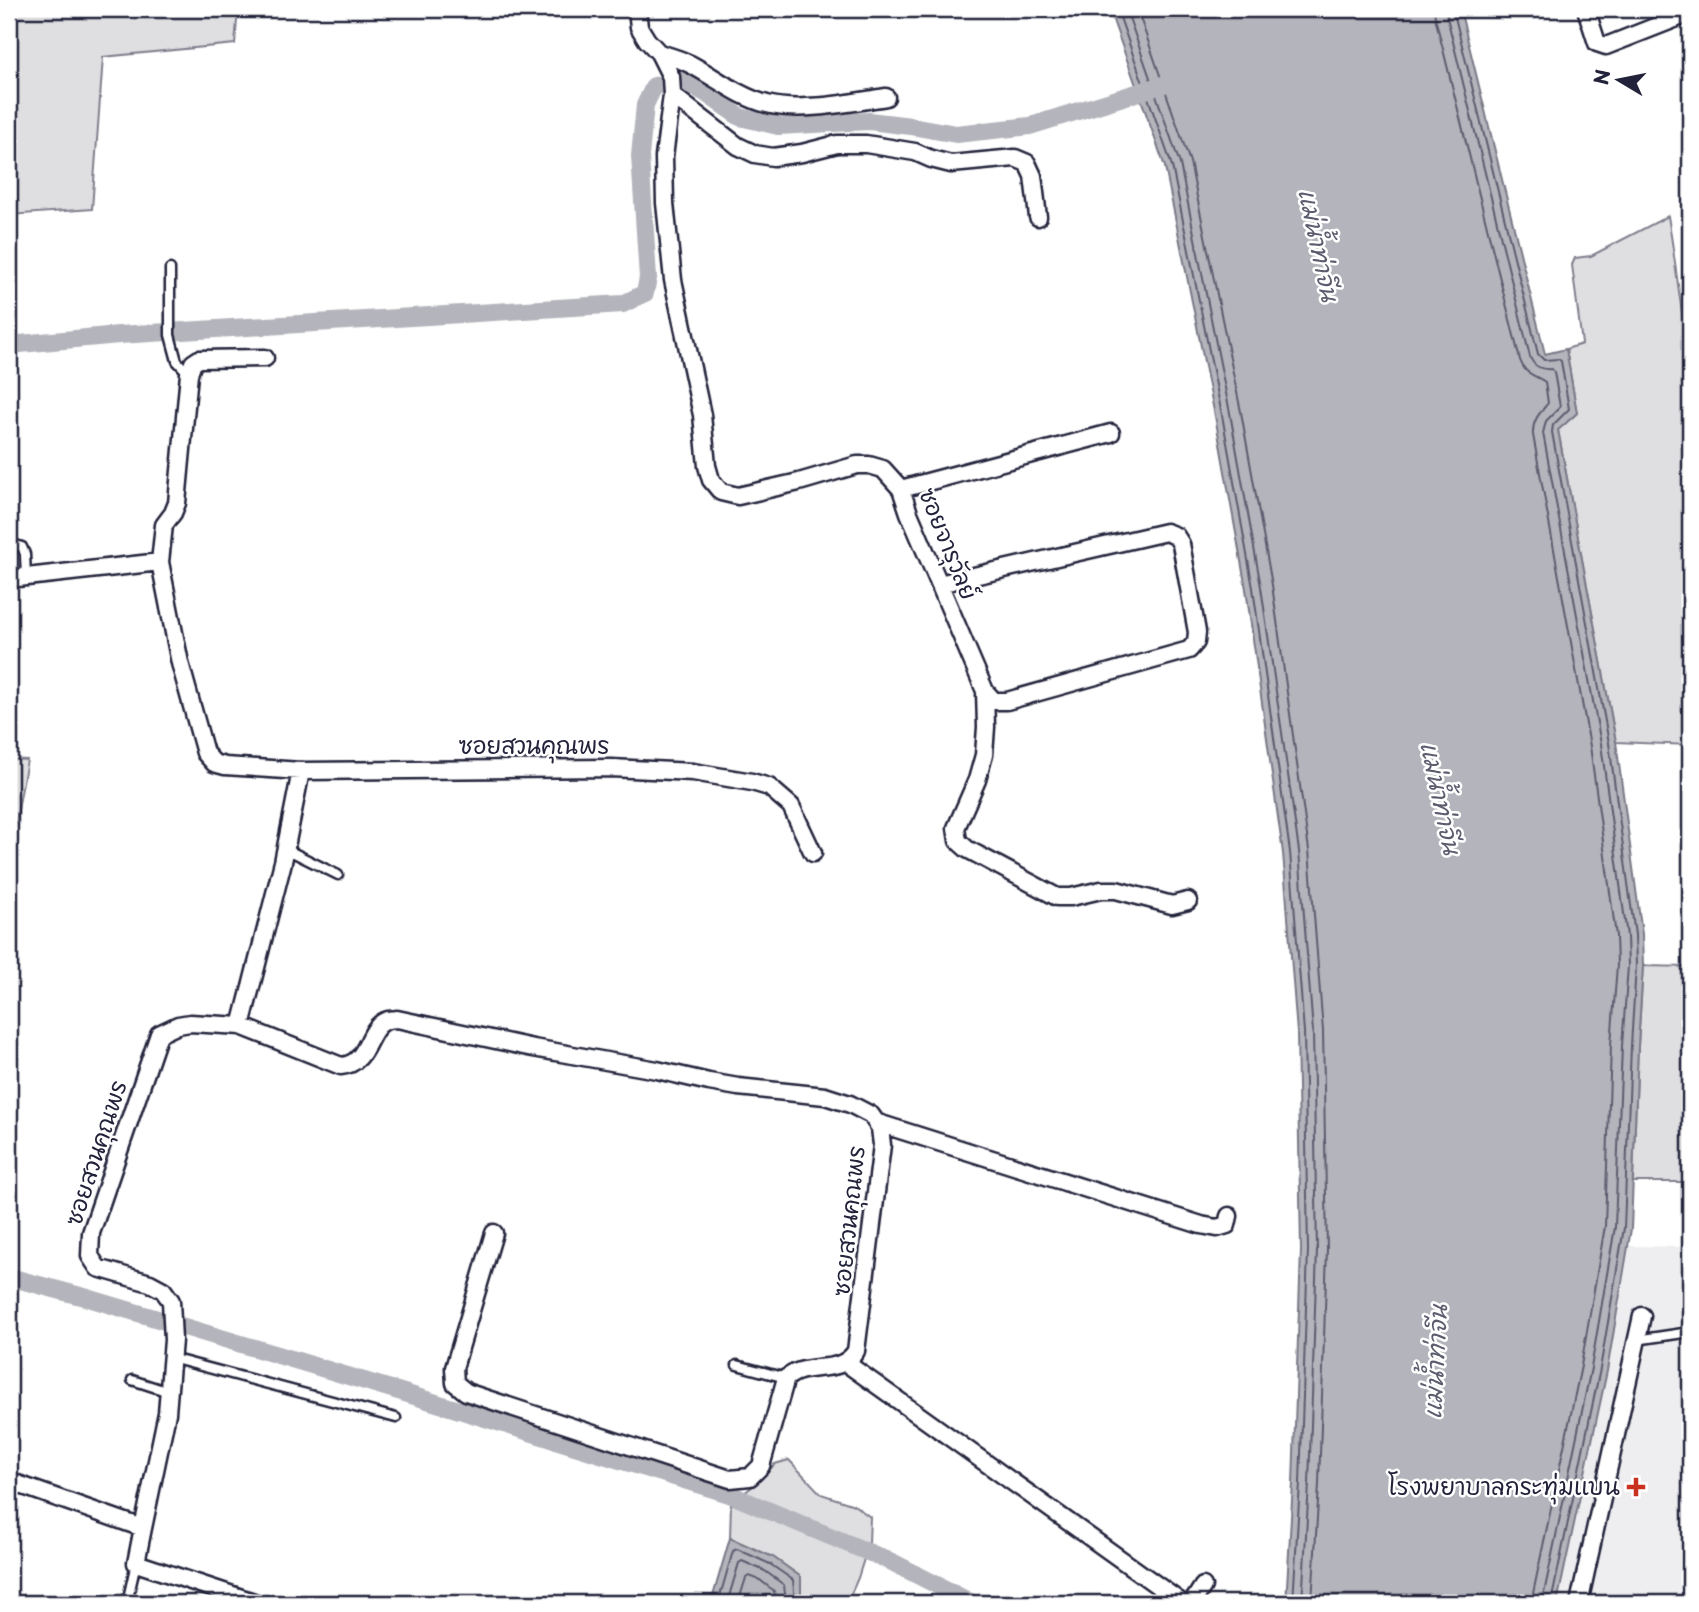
<svg xmlns="http://www.w3.org/2000/svg" width="1699" height="1612" font-family="'Playpen Sans','Playpen Sans Thai',sans-serif">
<rect width="100%" height="100%" fill="#fff"/>
<filter id="ink" filterUnits="userSpaceOnUse"><feTurbulence type="fractalNoise" baseFrequency=".0143" numOctaves="2"/><feDisplacementMap in="SourceGraphic" scale="14" xChannelSelector="R" yChannelSelector="G"/><feConvolveMatrix kernelMatrix="1 2 1 2 8 2 1 2 1" color-interpolation-filters="sRGB"/></filter>
<g filter="url(#ink)">
<path fill="#eeeef1" d="M1628,1246L1690,1247V1603H1557L1607,1371Z"/>
<path fill="#dfdfe2" stroke="#80808e" stroke-width="2" d="M9,9H238L235,44L103,57L92,209L9,215Z
M1668,216C1676,265 1681,314 1690,362V745L1616,742L1558,430L1577,413L1566,349L1582,344L1572,265L1575,258L1591,256Z
M9,759L27,760L9,860Z
M1643,966L1690,967V1182H1633L1638,1046Z
M789,1460L821,1494L854,1505L870,1517L869,1543L858,1578L847,1603H801V1577L773,1557L730,1538L731,1503L757,1483L775,1464Z"/>
<path fill="#b4b4bc" stroke="#7a7a88" stroke-width="2" d="M1109,9H1460L1545,354L1566,349L1577,413L1558,430L1616,742L1642,934L1643,966L1638,1046L1631,1229L1607,1371L1557,1603H1286L1293,1483L1301,1250L1297,1033L1283,853L1246,589L1215,416L1165,167Z
M730,1538L773,1557L801,1577V1603H711Z"/>
<g fill="none" stroke-linecap="round" stroke-linejoin="round">
<path stroke="#5c5c6f" stroke-width="2" d="M1117,9L1172,166L1222,415L1253,588L1290,852L1304,1032L1308,1250L1300,1483L1293,1603
M1126,9L1180,164L1230,413L1261,587L1299,851L1313,1032L1317,1250L1309,1484L1302,1603
M1137,9L1190,162L1241,412L1272,585L1309,850L1323,1031L1327,1250L1319,1484L1312,1603
M1434,9L1435,17L1520,360C1526,376 1534,374 1545,382L1548,403C1540,413 1532,420 1533,435L1590,746L1616,936L1617,965L1611,1045L1605,1226L1581,1366L1531,1603
M1445,9L1530,357C1534,367 1541,370 1552,369L1554,372L1560,407L1546,421L1543,433L1601,744L1627,936L1628,966L1622,1046L1615,1227L1591,1368L1542,1603
M1453,9L1538,354L1544,360L1558,359L1561,361L1569,409L1553,425L1552,432L1609,743L1635,935L1636,966L1631,1046L1624,1228L1600,1369L1551,1603
M718,1603L733,1551L737,1549L770,1564L793,1580L795,1603
M727,1603L739,1563L742,1561L765,1571L784,1585L786,1603
M738,1603L746,1578L749,1576L760,1580L774,1591L776,1603"/>
<path stroke="#b4b4bc" stroke-width="18" d="M9,345L119,335L623,304L645,293L648,278L640,156L645,105L654,86L682,80L707,94L740,117L778,126L869,121L911,126L956,134L1030,126L1162,85
M9,1277L88,1298L398,1391L729,1494L892,1562L972,1603"/>
<defs>
<path id="service" d="M170,269V335L177,361L189,374
M9,543L22,547L25,554L26,577
M286,849L338,875
M1636,1340L1690,1332
M171,1358L396,1418
M737,1365L786,1378
M132,1380L169,1392
M127,1603L136,1563"/>
<path id="minor" d="M637,9L639,27L647,40L659,53L671,77L672,95L664,157L665,203L673,280L702,415L707,466L711,480L721,492L738,496L799,482L857,465H869L883,469L901,489L909,513L985,691L986,727L984,755L977,780L956,828L958,841L967,849L1057,897H1071L1101,890H1116L1172,905L1188,901
M1586,9L1597,43L1606,46L1690,13
M659,53C669,56 680,59 690,64C715,77 739,97 767,104C799,113 853,102 886,97
M672,95L738,146L755,154L773,157L802,153L837,144H866L915,152L931,159L951,164L1015,158L1027,163L1033,176L1038,217
M265,358L199,359L193,363L189,374L177,503L173,513L164,525L160,562L180,663L205,753L214,763L225,766L301,771L611,768L693,772L752,782L769,787L791,806L813,853
M901,489L1111,433
M9,579L160,562
M939,584L1166,532L1176,536L1181,544L1197,632L1196,642L1189,650L1007,701H994L985,691
M241,1026L283,862L301,771
M878,1123L1201,1225L1217,1228L1227,1225L1229,1216
M846,1363L1182,1603
M9,1481L143,1528L136,1563L257,1603
M143,1528L167,1413L173,1340L171,1301L163,1290L150,1283L98,1268L90,1256L91,1233L159,1034L178,1025L190,1023L241,1026L341,1066C369,1064 366,1030 385,1021C389,1019 393,1020 397,1019L533,1048L657,1070L709,1082L738,1087L825,1096L850,1104L871,1115L880,1128L882,1145L856,1351C842,1373 818,1364 797,1372C793,1373 790,1376 786,1378L761,1466L750,1477L730,1479L466,1392L455,1383L454,1368L494,1233
M1189,1603L1194,1600L1203,1586
M1579,1603L1642,1316"/>
</defs>
<use href="#service" stroke="#22223b" stroke-width="13"/>
<use href="#minor" stroke="#22223b" stroke-width="21"/>
<use href="#service" stroke="#fff" stroke-width="8"/>
<use href="#minor" stroke="#fff" stroke-width="16"/>
</g>
</g>
<path fill="#c8321e" stroke="#fff" stroke-width="2.5" d="M1632.5 1476.5h7v7h7v7h-7v7h-7v-7h-7v-7h7z"/>
<g text-anchor="middle" stroke-width="5" stroke-linejoin="round" paint-order="stroke">
<g font-size="23" fill="#22223b" stroke="#fff">
<text transform="translate(948 544) rotate(68)" y="8">ซอยจารุวัลย์</text>
<text x="534" y="754">ซอยสวนคุณพร</text>
<text transform="translate(96 1153) rotate(-72)" y="8">ซอยสวนคุณพร</text>
<text transform="translate(849 1221) rotate(-84)" y="8">ซอยสวนคุณพร</text>
</g>
<g font-size="23" fill="#22223b" stroke="#fff" text-anchor="end">
<text x="1620" y="1495">โรงพยาบาลกระทุ่มแบน</text>
</g>
<g font-size="24" font-style="italic" fill="#5c5c6f" stroke="#fff">
<text transform="translate(1318 245) rotate(78)" y="8">แม่น้ำท่าจีน</text>
<text transform="translate(1440 798) rotate(78)" y="8">แม่น้ำท่าจีน</text>
<text transform="translate(1436 1362) rotate(-87)" y="8">แม่น้ำท่าจีน</text>
</g>
</g>
<rect width="1699" height="1612" fill="none" stroke="#fff" stroke-width="35"/>
<rect x="18" y="18" width="1664" height="1577" fill="none" stroke="#22223b" stroke-width="2.5" filter="url(#ink)"/>
<g transform="translate(1619 80) rotate(280)" stroke="#ffffff" stroke-width="5" paint-order="stroke">
<path d="M0-5L12 26L0 18L-12 26Z" fill="#22223b"/>
<text y="-10" font-size="19" font-weight="bold" text-anchor="middle" fill="#22223b">N</text>
</g>
</svg>
